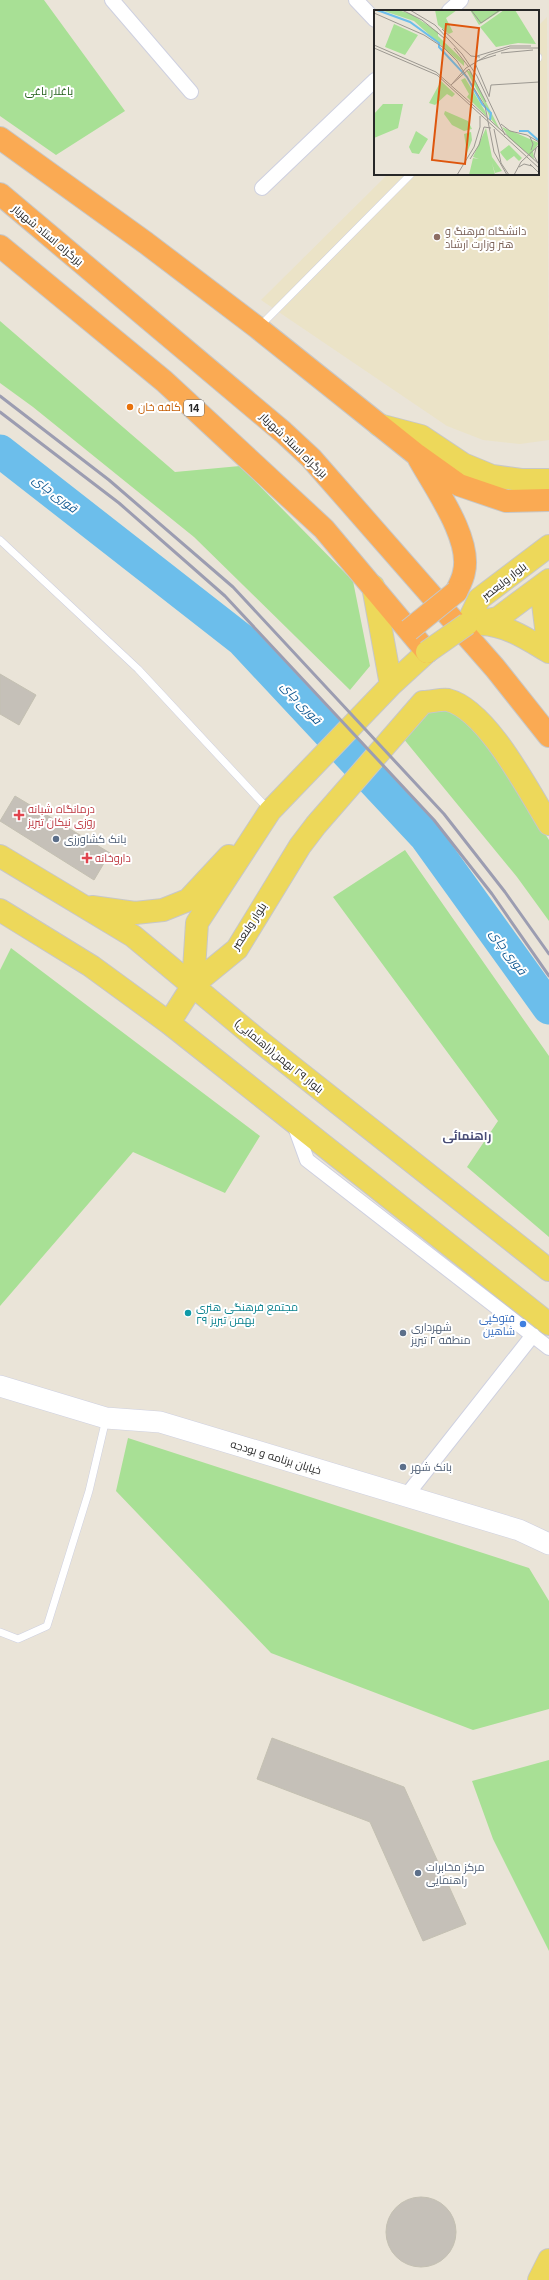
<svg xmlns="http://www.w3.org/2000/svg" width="549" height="2280" font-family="Inter,Cairo,sans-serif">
<rect width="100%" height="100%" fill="#eae4d8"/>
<path fill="#ebe3c7" d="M547,17L549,440L520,444L483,440L447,426L261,300L388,174H538V26Z"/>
<path fill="#a8e095" d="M0,0H44L125,111L56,155L0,116Z
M0,321L175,472L240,466L353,581L370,666L350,690L194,537L33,407L0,383Z
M442,709L463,717L486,742L549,840V921L517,877L398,732L423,711Z
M405,850L549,1056V1237L467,1167L498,1121L333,897Z
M11,948L260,1136L225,1193L133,1152L0,1306V970Z
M128,1438L529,1568L549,1601V1709L473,1730L271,1653L116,1491Z
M549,1760V1951L493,1839L472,1781Z"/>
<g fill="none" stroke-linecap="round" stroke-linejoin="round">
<path stroke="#6cbeeb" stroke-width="33" d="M0,451L242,640L426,837L549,1008"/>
</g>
<path fill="#c5c0b8" stroke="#c4c0b2" d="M0,674L36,695L19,725L0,714Z
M15,796L110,853L94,880L0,821Z
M272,1738L404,1787L466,1924L423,1941L370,1822L257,1779Z
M386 2232a35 35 0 1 1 70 0a35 35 0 1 1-70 0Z"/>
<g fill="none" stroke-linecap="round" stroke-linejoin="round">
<defs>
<path id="lane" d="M538,58V57
M260,326L411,174
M0,540L138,669L269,810
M0,1632L18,1639L47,1626L89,1491L106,1419"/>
<path id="street" d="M112,0L191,92
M356,0L375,20
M449,11L461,0
M262,188L375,80
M294,1124L307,1160L549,1348
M406,1496L533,1335"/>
<path id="secondary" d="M0,1386L106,1418L160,1422L519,1530L549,1544"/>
<path id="primary" d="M379,425L421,436L463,464L492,476L521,480H549
M373,586L391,685
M541,587L549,652
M467,624L479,599L549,546
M467,624L498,618L549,580
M481,624C507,625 527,639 549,652
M0,856L133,936L258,1040L549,1270
M92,907L135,913L163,910L188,900L229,856
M0,910L91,966L169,1023L549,1324
M193,985L197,923L270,811L391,685L427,652
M169,1023L193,985L237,949L300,846L316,825L423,702C431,702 441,699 448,700C487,710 528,790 549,824
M539,2280L549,2260"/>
<path id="highway" d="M0,138L146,243L258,328L417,455L459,485L506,501L549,500
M0,194L283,432L311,458L495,668L549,736
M0,246L164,381L324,529L427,652
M419,459C435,488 472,539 464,572C463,579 459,586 456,592"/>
</defs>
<use href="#lane" stroke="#ced0e0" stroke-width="8"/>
<use href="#street" stroke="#ced0e0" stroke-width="16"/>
<use href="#secondary" stroke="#ced0e0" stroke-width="22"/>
<use href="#primary" stroke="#c7c7c7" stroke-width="24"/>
<use href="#highway" stroke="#c7c7c7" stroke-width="24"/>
<use href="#lane" stroke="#fff" stroke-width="7"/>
<use href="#street" stroke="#fff" stroke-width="14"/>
<use href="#secondary" stroke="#fff" stroke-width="21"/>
<use href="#primary" stroke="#edd85a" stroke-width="22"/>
<use href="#highway" stroke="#faaa53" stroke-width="22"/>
<path stroke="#9c9db1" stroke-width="3" d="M0,396L109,480L233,587L444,814L505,892L549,954
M0,412L119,503L225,596L434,820L492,894L549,976"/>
<defs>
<path id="primary-bridge" d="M427,652L467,624"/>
<path id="highway-bridge" d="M409,630L456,592"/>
</defs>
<use href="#primary-bridge" stroke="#c7c7c7" stroke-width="24" stroke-linecap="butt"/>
<use href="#highway-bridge" stroke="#c7c7c7" stroke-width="24" stroke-linecap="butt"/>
<use href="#primary-bridge" stroke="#edd85a" stroke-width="22"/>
<use href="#highway-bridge" stroke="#faaa53" stroke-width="22"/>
</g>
<circle fill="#8d6e63" stroke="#fff" stroke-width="1.5" cx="437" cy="237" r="4"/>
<circle fill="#e8710a" stroke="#fff" stroke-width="1.5" cx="130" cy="407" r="4"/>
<g fill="#e0444e" stroke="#fff" stroke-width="1.5">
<path d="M17 809h4v4h4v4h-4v4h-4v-4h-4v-4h4z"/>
<path d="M85 852h4v4h4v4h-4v4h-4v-4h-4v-4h4z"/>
</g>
<g fill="#5c6f8a" stroke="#fff" stroke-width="1.5">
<circle cx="56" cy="839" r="4"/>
<circle cx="403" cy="1333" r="4"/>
<circle cx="403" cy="1467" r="4"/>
<circle cx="418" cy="1873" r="4"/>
</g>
<circle fill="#0f9aa8" stroke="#fff" stroke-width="1.5" cx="188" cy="1313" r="4"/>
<circle fill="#3f7fe0" stroke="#fff" stroke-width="1.5" cx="523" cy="1324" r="4"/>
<g text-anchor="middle" stroke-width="4" stroke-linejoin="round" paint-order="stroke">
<rect fill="#fff" stroke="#686868" stroke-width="1" x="184" y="400" width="20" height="16" rx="3"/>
<g font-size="10" font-weight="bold" fill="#272727">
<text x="194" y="412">14</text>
</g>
<g font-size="11" fill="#23611a" stroke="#fff">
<text x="49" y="95">باغلار باغی</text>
</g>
<g font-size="11" fill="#785e54" stroke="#fff" text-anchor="start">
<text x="445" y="235">دانشگاه فرهنگ و<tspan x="445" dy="13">هنر وزارت ارشاد</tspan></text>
</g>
<g font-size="11" fill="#272727" stroke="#fff">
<text transform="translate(48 235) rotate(40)" y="4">بزرگراه استاد شهریار</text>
<text transform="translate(294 445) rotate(44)" y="4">بزرگراه استاد شهریار</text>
<text transform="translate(504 581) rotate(-38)" y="4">بلوار ولیعصر</text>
<text transform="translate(249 926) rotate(-57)" y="4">بلوار ولىعصر</text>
<text transform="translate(279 1056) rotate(39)" y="4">بلوار ٢٩ بهمن(راهنمایی)</text>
<text transform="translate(276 1457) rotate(17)" y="4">خیابان برنامه و بودجه</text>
</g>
<g font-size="11" fill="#c56008" stroke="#fff" text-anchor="start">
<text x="138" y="411">کافه خان</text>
</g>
<g font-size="11" fill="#be3a42" stroke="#fff" text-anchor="start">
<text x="28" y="813">درمانگاه شبانه<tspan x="28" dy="13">روزی نیکان تبریز</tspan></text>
<text x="95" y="862">داروخانه</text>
</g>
<g font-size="11" fill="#4e5e75" stroke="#fff" text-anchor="start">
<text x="64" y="843">بانک کشاورزی</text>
<text x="411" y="1331">شهرداری<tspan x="411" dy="13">منطقه ۲ تبریز</tspan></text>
<text x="411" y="1471">بانک شهر</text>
<text x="426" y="1871">مرکز مخابرات<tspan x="426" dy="13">راهنمایی</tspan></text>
</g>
<g font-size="11" fill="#0d838f" stroke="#fff" text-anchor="start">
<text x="196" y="1311">مجتمع فرهنگی هنری<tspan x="196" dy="13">۲۹ بهمن تبریز</tspan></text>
</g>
<g font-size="11" fill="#366cbe" stroke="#fff" text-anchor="end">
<text x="515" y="1322">فتوکپی<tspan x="515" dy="13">شاهین</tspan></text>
</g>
<g font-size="12" font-style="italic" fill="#105992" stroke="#fff">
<text transform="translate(55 494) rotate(38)" y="4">قوری چای</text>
<text transform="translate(301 703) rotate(47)" y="4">قوری چای</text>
<text transform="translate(508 952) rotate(54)" y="4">قوری چای</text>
</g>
<g font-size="12" font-weight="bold" fill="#494d76" stroke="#fff">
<text x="467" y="1140">راهنمائی</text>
</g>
</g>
<g transform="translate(374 10)">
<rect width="165" height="165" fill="#eae4d8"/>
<path d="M7,0H24L37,4L64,22V26L90,51V56L40,11ZM61,0H83L72,8L79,22L75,24L64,15ZM96,0H128L105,15ZM130,0H141L162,34L144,33L122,37L106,17ZM20,14L44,25L31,45L11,37ZM92,60L97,62L126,120L116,108L110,93ZM91,68L111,101L113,107L93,87L95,84L87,70ZM67,71L81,84L78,87L73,84L61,95L55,93ZM9,94H29L24,118L0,128V104ZM71,101L94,111L98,119L90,121L78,115L70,104ZM128,117L165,133L159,141L160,149L135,128ZM112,118L118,147L128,161L121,163L118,153L121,165H95L99,148L105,149L99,147ZM42,121L54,129L45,144L38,143L35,137ZM97,122L98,130L93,143L90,124ZM135,135L148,148L145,151L140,146L133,151L128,145L126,142Z" fill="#a8e095"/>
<path fill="none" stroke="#6cbeeb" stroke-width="2" d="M3,0L36,12L65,33V37L93,67L108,94L117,103L116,110M145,121H154L164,130"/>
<path fill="none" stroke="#9c9891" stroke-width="1" d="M28,0L48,10L70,28M36,0L61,15L88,44L103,66L131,125M97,0L107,13L126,0M0,3L50,25L70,38L83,51L111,96L120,142L133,165M68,19L97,46L106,47M0,35L62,62L165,154M0,38L63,65L165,158M80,38L94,56M127,43L159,40M103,46L136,36H157M103,51L122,45M101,53L115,86M78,74L92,58L114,45L136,38H165M77,75L95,59L112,92M115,87L117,75L165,72M127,114L136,121L153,125L165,132M120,119L127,153L135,165M156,127L159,134L157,140M162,138L160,146L164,153M96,149L105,135L110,117L117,118M156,154L165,163M145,157L150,154L158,156M83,165L100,137L106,117V106M140,165L147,152L165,135"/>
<path fill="#de560d" fill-opacity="0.15" stroke="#de560d" stroke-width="2" d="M72,14L105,18L91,154L58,150Z"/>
<rect width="165" height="165" fill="none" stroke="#272727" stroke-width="2"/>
</g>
</svg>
